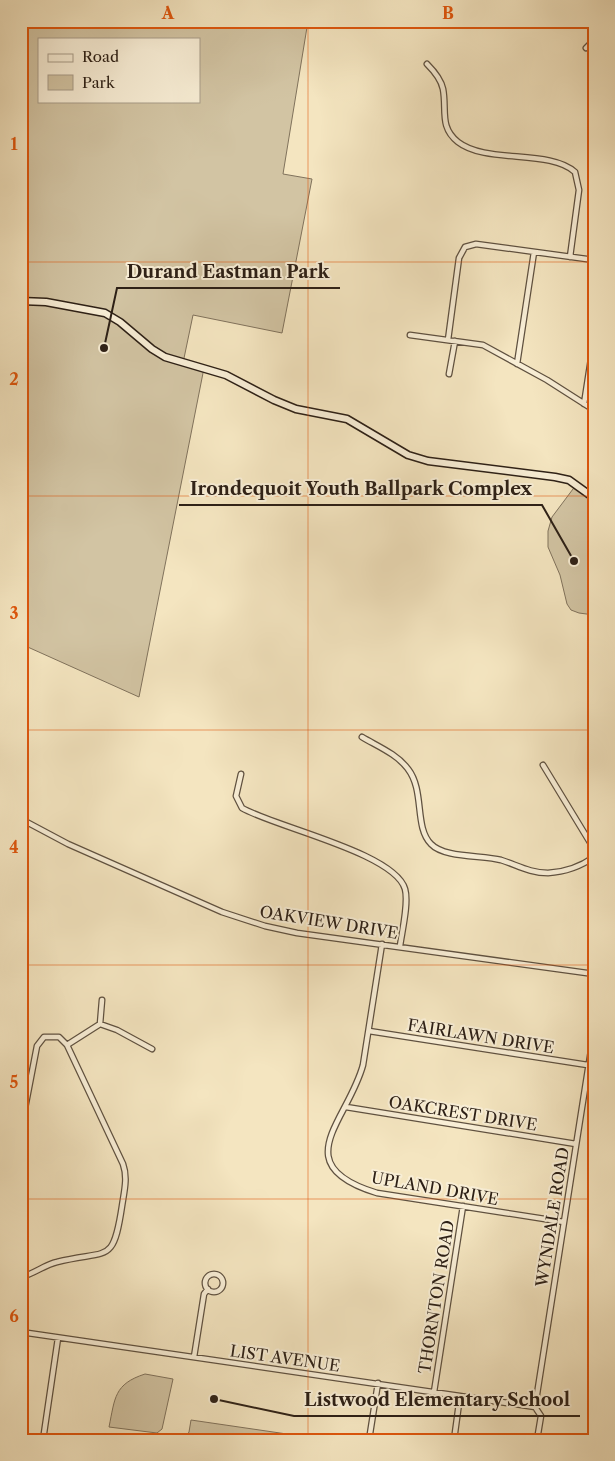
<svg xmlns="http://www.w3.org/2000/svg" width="615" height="1461" font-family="'Libre Caslon Text',serif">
<rect width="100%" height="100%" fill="#f4e5c0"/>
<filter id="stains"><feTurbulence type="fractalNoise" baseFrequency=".004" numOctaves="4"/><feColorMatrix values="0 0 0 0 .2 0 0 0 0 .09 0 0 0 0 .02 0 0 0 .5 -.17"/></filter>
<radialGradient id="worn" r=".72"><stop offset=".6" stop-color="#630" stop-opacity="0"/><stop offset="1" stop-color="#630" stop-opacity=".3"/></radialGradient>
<path fill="#d2c4a3" stroke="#80725c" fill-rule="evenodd" d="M21,21H308L283,174L312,179L282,333L193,315L183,363L204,368L139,697L21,644ZM39,39H199V101H39Z
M576,485L594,498V615L579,613L571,610L567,604L560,575L548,547V531L552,517Z
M145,1374L173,1379L162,1429L157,1433L109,1427C115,1398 114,1384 145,1374Z
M191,1420L321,1439V1440H184L189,1432Z"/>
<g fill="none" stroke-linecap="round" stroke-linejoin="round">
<defs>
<path id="street" d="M586,48L594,40
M427,64C434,71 441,79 443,89C447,110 439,127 458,142C486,164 550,149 575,172L579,190L570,257
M410,335L483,345L547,380L594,410
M448,340L459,258L465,247L476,244L594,260
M517,364L534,252
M449,374L455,341
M584,404L594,339
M362,737C377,746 397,754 408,769C425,791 414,827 431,844C444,858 482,855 501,860C517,865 530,873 548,873C565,872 580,867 594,857
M543,765L594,849
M241,774L236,796L242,808C275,827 395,853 405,889C409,903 402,931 400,946
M21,819L68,844L222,912L265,926L297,933L594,974
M382,944L363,1065C348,1121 285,1165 377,1193L564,1222
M100,1024L117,1030L152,1049
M369,1031L594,1066
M67,1045L100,1024L102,1000
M346,1107L576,1144
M21,1129L37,1046L44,1037H59L67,1045L123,1164C128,1178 124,1192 122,1206C113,1266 108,1249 57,1262C44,1265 34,1274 21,1277
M205 1283a9 9 0 1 1 18 0a9 9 0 1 1-18 0Z
M21,1332L535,1407L541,1416L537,1440
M194,1357L204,1294L208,1289
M434,1392L463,1206
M535,1407L594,1031
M43,1440L58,1338
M369,1440L378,1383
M454,1440L460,1396"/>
<path id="secondary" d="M21,301L46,302L105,313L120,322L152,349L165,357L226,375L274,400L296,409L347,419L408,455L428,461L555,477L569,480L594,498"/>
</defs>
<use href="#street" stroke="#5f5140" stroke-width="7"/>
<use href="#secondary" stroke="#2d2016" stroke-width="9"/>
<use href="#street" stroke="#f8eed6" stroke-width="4.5"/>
<use href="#secondary" stroke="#f8eed6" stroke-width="6"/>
</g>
<path fill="none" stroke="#df560c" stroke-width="1" stroke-opacity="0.55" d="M308,21V1440M21,262H594M21,496H594M21,730H594M21,965H594M21,1199H594"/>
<g text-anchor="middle" stroke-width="4" stroke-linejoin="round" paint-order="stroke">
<g font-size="16" fill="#2d2016" stroke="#f8eed6">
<text transform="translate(329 922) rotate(9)" y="6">OAKVIEW DRIVE</text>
<text transform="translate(481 1036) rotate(9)" y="6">FAIRLAWN DRIVE</text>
<text transform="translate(463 1113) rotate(9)" y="6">OAKCREST DRIVE</text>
<text transform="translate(435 1188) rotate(10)" y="6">UPLAND DRIVE</text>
<text transform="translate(552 1217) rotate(-81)" y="6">WYNDALE ROAD</text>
<text transform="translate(436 1297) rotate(-81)" y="6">THORNTON ROAD</text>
<text transform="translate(285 1358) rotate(8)" y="6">LIST AVENUE</text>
</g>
</g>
<path fill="none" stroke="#2d2016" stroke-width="2" d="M104 348L117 288H340M574 561L542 505H179M214 1399L294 1416H580"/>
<g fill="#2d2016" stroke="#f8eed6" stroke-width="2">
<circle cx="104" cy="348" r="5"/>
<circle cx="574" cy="561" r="5"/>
<circle cx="214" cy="1399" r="5"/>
</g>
<g font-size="18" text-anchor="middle" font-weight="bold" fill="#2d2016" stroke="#f8eed6" stroke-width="4" stroke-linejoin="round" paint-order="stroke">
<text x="228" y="278">Durand Eastman Park</text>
<text x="361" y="495">Irondequoit Youth Ballpark Complex</text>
<text x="437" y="1406">Listwood Elementary School</text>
</g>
<rect width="615" height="1461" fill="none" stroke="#f4e5c0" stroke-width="55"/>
<rect x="38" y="38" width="162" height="65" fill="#f8eed6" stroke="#a79c89"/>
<rect x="48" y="54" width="25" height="8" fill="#f8eed6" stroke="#a79c89"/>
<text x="82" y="62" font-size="15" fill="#2d2016">Road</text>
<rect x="48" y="75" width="25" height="15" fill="#d2c4a3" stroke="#a79c89"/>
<text x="82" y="88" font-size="15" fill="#2d2016">Park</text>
<rect x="28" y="28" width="560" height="1406" fill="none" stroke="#df560c" stroke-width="2"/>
<g font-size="16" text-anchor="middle" font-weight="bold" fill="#df560c">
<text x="168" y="19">A</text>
<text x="448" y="19">B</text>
<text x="14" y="150">1</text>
<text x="14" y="385">2</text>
<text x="14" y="619">3</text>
<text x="14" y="853">4</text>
<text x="14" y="1088">5</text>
<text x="14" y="1322">6</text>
</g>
<rect width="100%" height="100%" filter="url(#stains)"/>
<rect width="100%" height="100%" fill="url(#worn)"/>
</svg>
